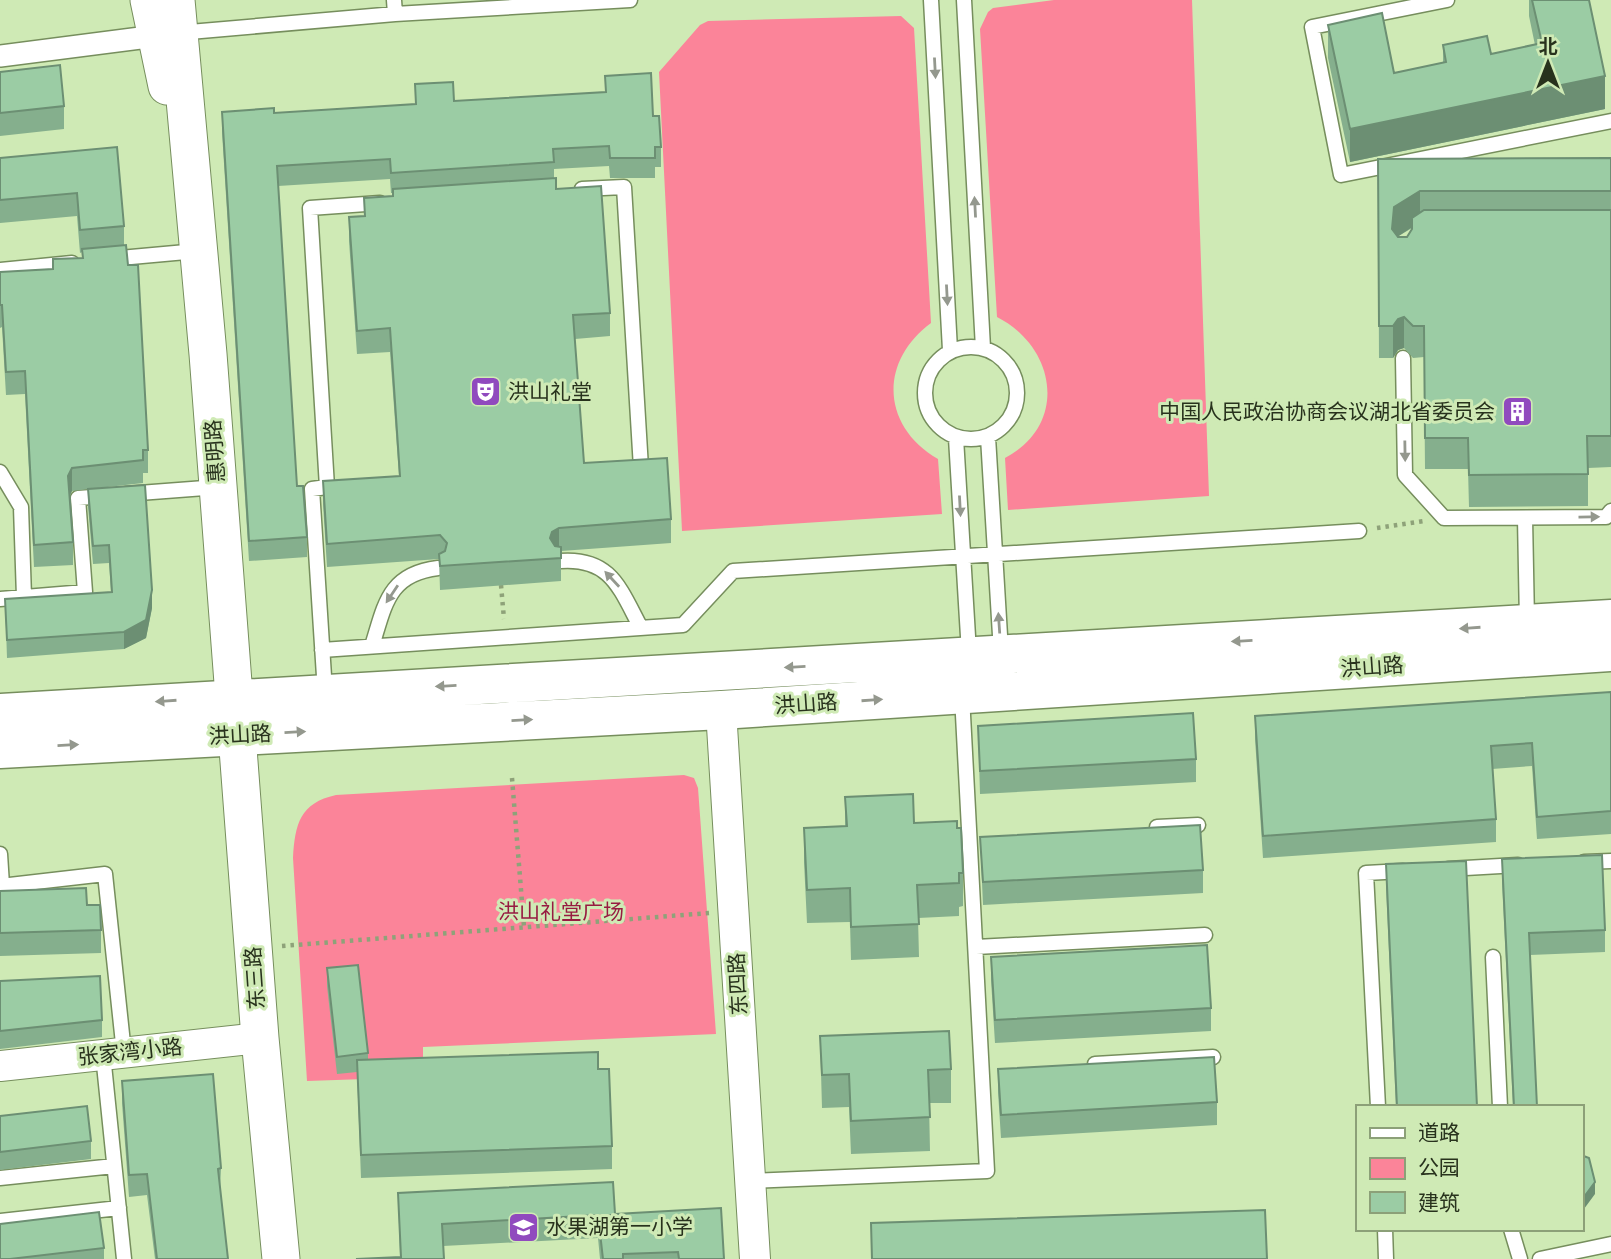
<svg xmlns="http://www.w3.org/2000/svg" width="1611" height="1259" font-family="Montserrat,'Noto Sans SC',sans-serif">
<rect width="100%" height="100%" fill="#cfeab5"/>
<path fill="#fb8499" d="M1054,0H1192L1209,496L1008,510L1005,458C1069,424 1056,347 997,317L980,29L988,12L993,8Z
M901,16L914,28L931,323C878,362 882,427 938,459L942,514L682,531L659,72L700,25L708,21Z
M684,775L694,778L698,788L716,1034L423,1047V1077L307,1081L293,858C295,824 300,803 336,795Z"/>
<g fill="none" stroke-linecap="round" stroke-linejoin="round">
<defs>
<path id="service" d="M394,0L395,14
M931,0L950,350
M964,0L983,348
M1447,0L1312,27L1341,175L1611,121
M178,33L395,14L630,0
M582,189L624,187L641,468
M109,259L197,251
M0,270L72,263
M925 393a46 46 0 1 1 92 0a46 46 0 1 1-92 0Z
M1403,358L1405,475L1444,518L1606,517L1611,511
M988,437L1001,652
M956,438L969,653
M0,472L21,507L24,597
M126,494L218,487
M1525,518L1527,622
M560,561C611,557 620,589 641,628
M0,599L85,592L78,498L106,496
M372,646C385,605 388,574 438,568
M322,650L683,625L733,571L1359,531
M325,692L312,489L327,487L310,208L380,203
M1157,827L1198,825
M0,854L2,885
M1584,862L1611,861
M1448,869L1518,865
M0,886L105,874L124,1053
M976,947L1205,935
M1493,957L1500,1107
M103,1055L124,1259
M1095,1064L1213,1057
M1378,1107L1366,873L1403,871
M0,1178L114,1166
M750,1181L987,1171L962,696
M0,1221L119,1208
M1385,1229L1386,1259
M1511,1229L1520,1259
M1540,1259L1611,1244"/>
<path id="pedestrian" d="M0,56L156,36"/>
<path id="minor" d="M721,710L755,1259
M0,1066L260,1038"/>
<path id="tertiary" d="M149,0L167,86
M176,0L208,354L260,1038L281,1259"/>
<path id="secondary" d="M0,713L1611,619
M0,749L721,710L1611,652"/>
</defs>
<use href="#service" stroke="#768e5d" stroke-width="17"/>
<use href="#pedestrian" stroke="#768e5d" stroke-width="24"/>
<use href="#minor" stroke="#768e5d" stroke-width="32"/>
<use href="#tertiary" stroke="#768e5d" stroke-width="39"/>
<use href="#secondary" stroke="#768e5d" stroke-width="41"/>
<path stroke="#8ea279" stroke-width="4.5" stroke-dasharray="3.5 5" stroke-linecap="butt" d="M1377,528L1424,521
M501,585L504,619
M512,778L524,927
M282,946L709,913"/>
<use href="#service" stroke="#fff" stroke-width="14"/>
<use href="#pedestrian" stroke="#fff" stroke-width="21"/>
<use href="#minor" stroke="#fff" stroke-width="30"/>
<use href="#tertiary" stroke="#fff" stroke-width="37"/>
<use href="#secondary" stroke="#fff" stroke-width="38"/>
</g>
<path fill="#85af8d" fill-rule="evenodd" d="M1529,0H1589L1605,109L1350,162L1328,58V25L1394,73L1443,63V45L1491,54L1535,45L1529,16Z
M0,72L64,106V129L0,136Z
M605,76L653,116L661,147V167H655V178H610L609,166L554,169V178L556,189L610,313V336L575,339L584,463L671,519V543L561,551V581L440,590L439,559L327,567L323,504V481L399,476L390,352L357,354L349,241V217H364V198L393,196V193H391L390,179L278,186L297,486L307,537V557L249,561L222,132V112L274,113L415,104V84L454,101L605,92Z
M117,147L124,226V245L148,450V473H143V483L72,491L70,495L73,542V565L34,567L25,394L6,395L2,327L0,328V272L53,269L82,258V252L80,253L77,216L0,223V158Z
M1611,158V467L1588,468V506L1469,507L1468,469H1425L1424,357L1413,358L1404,348L1398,350L1393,358H1379L1378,159ZM1412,228L1407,237H1397Z
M88,489L152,608L146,638L124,649L7,658L5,599L111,592L109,563L93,564L88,507Z
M1611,692V834L1537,839L1532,766L1492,769L1496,819V842L1263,858L1255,739V716Z
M978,726L1196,759V782L980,794Z
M845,797L914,823L963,873V906L959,907V916L918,918L919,957L851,960L850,922L807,923L804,862V828L845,826Z
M980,837L1203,870V893L983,905Z
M1502,859L1605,930V952L1530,955L1537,1107H1513L1502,882Z
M1386,864L1477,1107H1396L1386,887Z
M0,891L87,905L101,930V953L0,956Z
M991,957L1211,1008V1031L995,1043L991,980Z
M327,968L368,1053V1060L598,1069L612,1146V1169L361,1178L357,1072L337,1074L327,986Z
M0,981L102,1020V1037L0,1049Z
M820,1036L951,1069V1103H929L930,1151L851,1154L849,1107L822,1108Z
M998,1069L1217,1102V1125L1001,1138L998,1092Z
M122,1081L221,1168L220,1190L228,1259H155L147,1195L129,1197L122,1103Z
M0,1116L91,1141V1159L0,1170Z
M398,1193L615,1214L724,1259H600L598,1238L443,1246L400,1257Z
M104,1248V1259H0Z"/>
<path fill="#6c8f73" d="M1605,76V109L1350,162V129Z
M1420,191V222L1394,239L1392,229L1394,207Z
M1404,317V348L1398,350L1393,358V326L1398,319Z
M72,468V491L68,499V476Z
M559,528V551L551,558L550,538L552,532Z
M152,590V608L146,638L124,649V632Z
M1595,1182V1194L1581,1213V1201Z"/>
<path fill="#9bcca4" stroke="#6c8f73" stroke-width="2" d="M1532,0H1589L1605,76L1350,129L1328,25L1382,13L1394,73L1446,62L1443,45L1487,36L1491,54L1542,43Z
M60,65L64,106L0,113V72Z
M651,73L653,116H659L661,147H655V158H610L609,146L553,149L554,162L391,173L390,159L277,166L297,486H303L307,537L249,541L222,112L274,108V113L416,104L415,84L453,82L454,101L606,92L605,76Z
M117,147L124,226L80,230L77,193L0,200V158Z
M1611,158V191H1420L1394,207L1392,229L1398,237H1407L1412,229V218L1424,210H1611V436H1587L1588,474L1469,475L1468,438H1425L1424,326H1413L1404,317L1398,319L1393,326H1379L1378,159Z
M556,178V189L601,186L610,313L573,315L584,463L667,458L671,519L559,528L552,532L550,538L555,546L561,547V558L440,566L439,554L445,551L447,543L440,535L327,544L323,481L400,476L390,328L357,331L349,217L365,216L364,198L393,196V189Z
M126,245L128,265H138L148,450H143V460L72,468L68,476L73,542L34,545L25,371L6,372L2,305H0V272L53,269V259L83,258L82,249Z
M145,485L152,590L146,620L124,632L7,640L5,599L112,592L109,545L93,546L88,489Z
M1611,692V811L1537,817L1532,743L1491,746L1496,819L1263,836L1255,716Z
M1193,713L1196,759L980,771L978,726Z
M913,794L914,823L957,821V828H961L963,873H959V883L917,885L919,924L851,927L850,888L807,890L804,828L847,826L845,797Z
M1200,825L1203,870L983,882L980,837Z
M1602,855L1605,930L1529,933L1537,1107H1514L1502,859Z
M1466,861L1477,1107H1397L1386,864Z
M86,888L87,905H100L101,930L0,933V891Z
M1207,945L1211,1008L995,1020L991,957Z
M358,965L368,1053L337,1057L327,968Z
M100,976L102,1020L0,1031V981Z
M949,1031L951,1069L928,1070L930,1117L851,1121L849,1074L822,1075L820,1036Z
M598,1052V1069H609L612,1146L361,1155L357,1060Z
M1214,1057L1217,1102L1001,1115L998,1069Z
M213,1074L221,1168L218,1169L228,1259H157L147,1174L129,1175L122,1081Z
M87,1106L91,1141L0,1152V1116Z
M1581,1155L1589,1158L1595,1182L1581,1201Z
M613,1182L615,1214L442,1224L444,1259H356L401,1257L398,1193Z
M721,1208L724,1259H679L678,1252L623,1254V1259H603L598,1215Z
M1265,1210L1267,1259H872L871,1223Z
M99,1212L104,1248L10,1259H0V1224Z"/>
<defs><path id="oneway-solid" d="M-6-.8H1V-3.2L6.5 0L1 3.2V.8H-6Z" transform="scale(1.75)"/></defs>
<g fill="#94988e">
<use href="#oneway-solid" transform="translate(935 68) rotate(87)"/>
<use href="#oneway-solid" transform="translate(975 207) rotate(-93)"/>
<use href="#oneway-solid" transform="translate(947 295) rotate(87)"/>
<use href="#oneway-solid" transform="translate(1405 451) rotate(89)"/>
<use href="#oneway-solid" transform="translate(960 506) rotate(87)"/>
<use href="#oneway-solid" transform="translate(1589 517) rotate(-1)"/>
<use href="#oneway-solid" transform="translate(612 579) rotate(-133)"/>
<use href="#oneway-solid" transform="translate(392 594) rotate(124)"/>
<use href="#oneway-solid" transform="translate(999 623) rotate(-94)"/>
<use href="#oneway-solid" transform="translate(1470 628) rotate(176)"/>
<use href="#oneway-solid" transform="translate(1242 641) rotate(177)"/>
<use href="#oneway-solid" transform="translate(795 667) rotate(177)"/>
<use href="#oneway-solid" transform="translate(446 686) rotate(177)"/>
<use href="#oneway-solid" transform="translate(872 700) rotate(-4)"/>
<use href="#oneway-solid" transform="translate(166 701) rotate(176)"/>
<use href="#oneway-solid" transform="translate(522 720) rotate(-3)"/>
<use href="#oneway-solid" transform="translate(295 732) rotate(-3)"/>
<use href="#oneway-solid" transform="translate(68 745) rotate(-3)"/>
</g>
<defs>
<symbol id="theatre-square" viewBox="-11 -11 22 22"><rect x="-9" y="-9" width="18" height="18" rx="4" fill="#904abe" stroke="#cfeab5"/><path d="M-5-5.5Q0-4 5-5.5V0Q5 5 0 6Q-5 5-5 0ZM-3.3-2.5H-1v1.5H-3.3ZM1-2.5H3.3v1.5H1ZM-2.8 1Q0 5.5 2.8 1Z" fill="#fff"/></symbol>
<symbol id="building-square" viewBox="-11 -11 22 22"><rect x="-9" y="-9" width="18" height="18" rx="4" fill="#904abe" stroke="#cfeab5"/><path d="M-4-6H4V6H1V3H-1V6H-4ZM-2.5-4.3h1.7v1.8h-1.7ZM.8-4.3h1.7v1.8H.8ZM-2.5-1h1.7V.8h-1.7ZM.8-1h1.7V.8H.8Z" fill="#fff"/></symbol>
<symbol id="school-square" viewBox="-11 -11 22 22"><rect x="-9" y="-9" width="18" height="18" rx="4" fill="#904abe" stroke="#cfeab5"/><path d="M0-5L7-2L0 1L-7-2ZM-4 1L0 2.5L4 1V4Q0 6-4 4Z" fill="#fff"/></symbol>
</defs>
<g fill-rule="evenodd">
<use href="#theatre-square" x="468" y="374" width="35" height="35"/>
<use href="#building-square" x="1500" y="394" width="35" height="35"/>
<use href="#school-square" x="506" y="1210" width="35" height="35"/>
</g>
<g text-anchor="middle" stroke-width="6" stroke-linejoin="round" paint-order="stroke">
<g font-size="21" fill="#28321d" stroke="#cfeab5" text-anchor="start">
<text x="508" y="399">洪山礼堂</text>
<text x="1495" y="419" text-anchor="end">中国人民政治协商会议湖北省委员会</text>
<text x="546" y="1234">水果湖第一小学</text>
</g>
<g font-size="21" fill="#28321d" stroke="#cfeab5">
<text transform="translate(215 451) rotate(-94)" y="7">惠明路</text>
<text transform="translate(1372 667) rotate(-4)" y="7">洪山路</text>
<text transform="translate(806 704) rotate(-4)" y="7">洪山路</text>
<text transform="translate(240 735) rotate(-3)" y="7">洪山路</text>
<text transform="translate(255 978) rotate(-94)" y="7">东三路</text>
<text transform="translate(738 984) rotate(-93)" y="7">东四路</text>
<text transform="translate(130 1052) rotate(-6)" y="7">张家湾小路</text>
</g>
<g font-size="21" fill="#971b41" stroke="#cfeab5">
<text x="561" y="919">洪山礼堂广场</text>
</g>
</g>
<rect x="1356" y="1105" width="228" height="126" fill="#cfeab5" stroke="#8ca078" stroke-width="2"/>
<rect x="1370" y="1128" width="35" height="10" fill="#ffffff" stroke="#8ca078" stroke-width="2"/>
<text x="1418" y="1140" font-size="21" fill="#28321d">道路</text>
<rect x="1370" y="1158" width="35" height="21" fill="#fb8499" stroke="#8ca078" stroke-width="2"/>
<text x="1418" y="1175" font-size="21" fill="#28321d">公园</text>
<rect x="1370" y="1192" width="35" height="21" fill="#9bcca4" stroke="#8ca078" stroke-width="2"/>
<text x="1418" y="1210" font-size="21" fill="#28321d">建筑</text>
<g transform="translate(1548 63)" stroke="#cfeab5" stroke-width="5" paint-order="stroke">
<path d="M0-5L12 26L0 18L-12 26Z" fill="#28321d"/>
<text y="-10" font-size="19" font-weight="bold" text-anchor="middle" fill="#28321d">北</text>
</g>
</svg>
